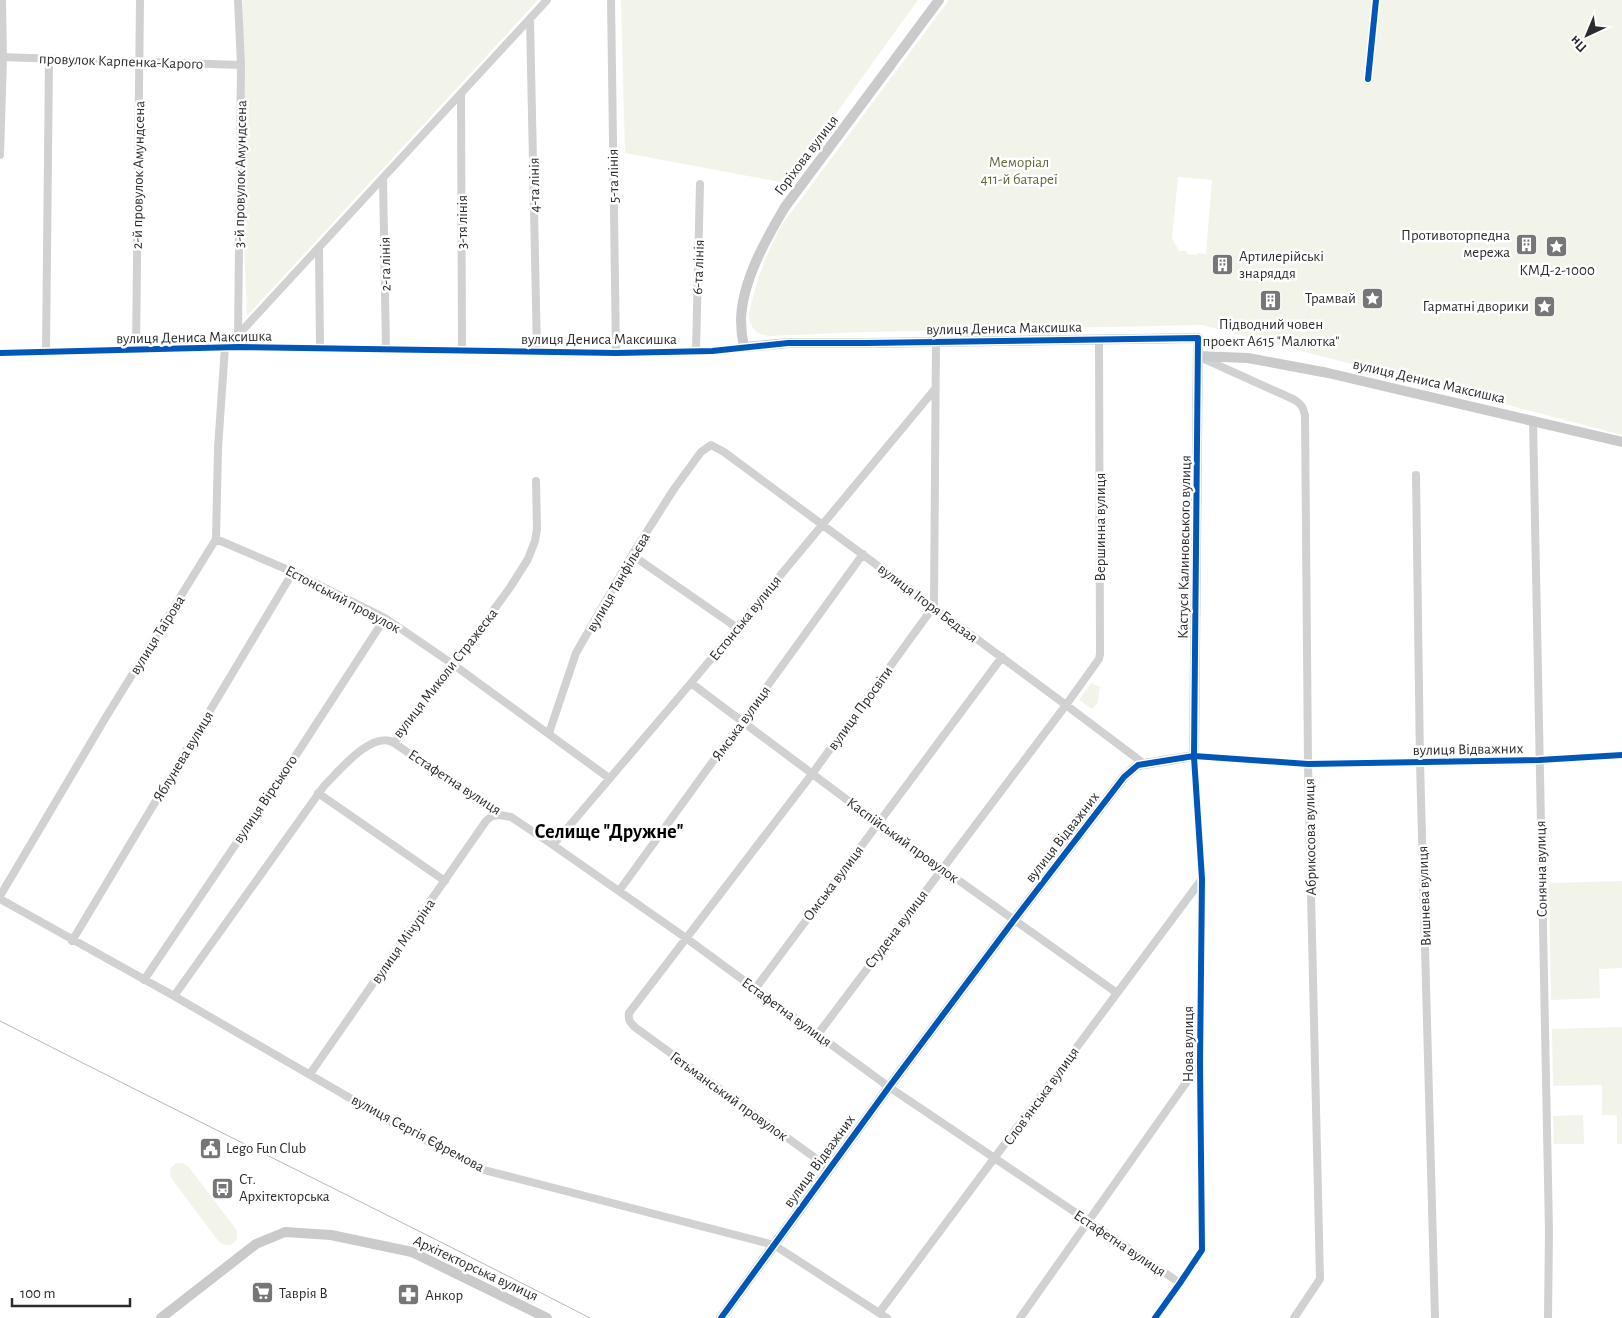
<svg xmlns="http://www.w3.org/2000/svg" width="1622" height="1318" font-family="'Alegreya Sans',sans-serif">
<rect width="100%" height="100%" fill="#fff"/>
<path fill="#f2f4ea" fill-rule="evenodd" d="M243,0H538L247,316L240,136Z
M621,0H918L786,183L625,153Z
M949,0H1622V435L1202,325L866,332L768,336C755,334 749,327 749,313C756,282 766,254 781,226ZM1178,177L1212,180L1206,254L1198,253V255L1187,254V251H1179L1172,238Z
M1091,683L1100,687L1098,702L1092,709L1079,700Z
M1622,881V968L1599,969L1600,998L1551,1000L1549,883Z
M1622,1027V1144H1617V1115H1602V1085L1553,1086L1552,1029Z
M1583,1115L1584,1144H1554L1553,1116Z
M176,1163H182L188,1166L236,1229C241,1242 230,1250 219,1242L171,1178C169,1172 170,1167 176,1163Z"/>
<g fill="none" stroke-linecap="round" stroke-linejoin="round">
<path stroke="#d1d1d1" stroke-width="8" d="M611,0L616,353
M530,19L537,352
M0,57L241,65
M461,94L462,351
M0,155L3,57L2,0
M383,178L386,350
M319,248L320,348
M238,335L547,0
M238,338L241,65L238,0
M136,350L140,0
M696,351L700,184
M46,352L49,59
M0,353L238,347L616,353L712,351L744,347
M1202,358L1295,400C1301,404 1303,407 1305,415L1308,764L1320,1279L1294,1318
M1533,420L1549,1231L1548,1318
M1416,475L1420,762L1435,1318
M216,539L293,572L385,618L454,665L609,778
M632,555L736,627
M691,683L878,823L1117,993
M549,733L576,653L632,555L674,489L701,452L711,445L724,452L1066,705L1143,763
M394,743L500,815L511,817L553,845L686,938L889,1087L1180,1283
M318,793L445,881
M553,845L691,683L935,389
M619,891L863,554
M0,896L106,717L216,539L218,448L225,347
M0,899L174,996L393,1123L480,1169L774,1245L887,1318
M72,941L293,572
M144,980L300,749L385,618
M755,989L1002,657
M174,996L324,786C338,772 373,729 394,743L454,665L511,586L528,559L535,541L537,529L536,481
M818,1034L1066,705L1099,659L1100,654L1099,339
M310,1074L486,821L492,816L500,815
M829,1168L636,1028C630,1023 628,1020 629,1013L812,774L934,606L936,341
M879,1313L1202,879
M1020,1318L1200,1063
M1155,1318L1180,1283L1202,1250L1200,1063L1202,879L1194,756L1308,764L1539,760L1622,755"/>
<path stroke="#cacaca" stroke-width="10" d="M1198,356L1248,358L1328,373L1622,442
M161,1318L256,1244L285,1232L331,1235L412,1252L547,1318
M721,1318L889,1087L1014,920L1124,777L1138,765L1194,756L1198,338L866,343H788L744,347C742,338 741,329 741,320C742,281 766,239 785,207L939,0"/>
<path stroke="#b8b8b8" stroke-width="1" d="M0,1021C196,1121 394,1217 590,1318"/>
<defs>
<path id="cycleway" d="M1368,79L1376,0
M0,353L238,347L616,353L712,351L788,343H866L1198,338L1194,757L1202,879L1200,1063L1202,1250L1180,1283L1155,1318
M721,1318L889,1087L1014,920L1124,777L1138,765L1194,756L1308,764L1539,760L1622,755"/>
</defs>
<use href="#cycleway" stroke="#fff" stroke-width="9"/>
<use href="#cycleway" stroke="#0057b8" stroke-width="6"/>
</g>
<defs>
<symbol id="building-square" viewBox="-11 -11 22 22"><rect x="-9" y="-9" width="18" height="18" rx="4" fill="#767676" stroke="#fff"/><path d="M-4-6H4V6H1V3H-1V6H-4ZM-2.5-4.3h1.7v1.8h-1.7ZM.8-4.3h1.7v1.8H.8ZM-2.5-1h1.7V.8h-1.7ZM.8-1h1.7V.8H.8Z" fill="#fff"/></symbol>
<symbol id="sight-square" viewBox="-11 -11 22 22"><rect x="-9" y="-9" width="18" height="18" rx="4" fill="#767676" stroke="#fff"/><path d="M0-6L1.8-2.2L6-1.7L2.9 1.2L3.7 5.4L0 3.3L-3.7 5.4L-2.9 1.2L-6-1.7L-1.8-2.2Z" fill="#fff"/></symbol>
<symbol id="civic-square" viewBox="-11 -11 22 22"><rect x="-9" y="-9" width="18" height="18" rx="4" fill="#767676" stroke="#fff"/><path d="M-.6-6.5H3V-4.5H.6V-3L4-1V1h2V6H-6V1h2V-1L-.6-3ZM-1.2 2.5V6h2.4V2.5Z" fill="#fff"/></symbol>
<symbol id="bus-square" viewBox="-11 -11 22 22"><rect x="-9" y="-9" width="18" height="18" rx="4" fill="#767676" stroke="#fff"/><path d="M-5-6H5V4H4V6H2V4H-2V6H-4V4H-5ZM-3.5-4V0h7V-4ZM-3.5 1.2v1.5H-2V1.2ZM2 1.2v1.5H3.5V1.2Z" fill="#fff"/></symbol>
<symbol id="supermarket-square" viewBox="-11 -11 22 22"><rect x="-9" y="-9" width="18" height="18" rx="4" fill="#767676" stroke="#fff"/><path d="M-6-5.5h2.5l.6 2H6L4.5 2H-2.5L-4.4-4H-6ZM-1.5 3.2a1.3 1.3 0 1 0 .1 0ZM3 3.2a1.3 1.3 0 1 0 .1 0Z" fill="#fff"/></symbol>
<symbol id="pharmacy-square" viewBox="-11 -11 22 22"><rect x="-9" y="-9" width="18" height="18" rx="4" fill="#767676" stroke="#fff"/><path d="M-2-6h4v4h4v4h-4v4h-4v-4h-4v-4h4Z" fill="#fff"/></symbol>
</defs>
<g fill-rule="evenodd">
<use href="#building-square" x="1514" y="232" width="25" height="25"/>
<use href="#sight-square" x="1544" y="234" width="25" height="25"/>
<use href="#building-square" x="1210" y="252" width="25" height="25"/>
<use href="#sight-square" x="1360" y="286" width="25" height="25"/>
<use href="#building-square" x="1258" y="288" width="25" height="25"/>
<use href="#sight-square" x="1532" y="294" width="25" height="25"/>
<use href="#civic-square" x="198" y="1136" width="25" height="25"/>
<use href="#bus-square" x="210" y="1176" width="25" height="25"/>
<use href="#supermarket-square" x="250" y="1280" width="25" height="25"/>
<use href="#pharmacy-square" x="396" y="1282" width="25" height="25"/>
</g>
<g text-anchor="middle" stroke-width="5" stroke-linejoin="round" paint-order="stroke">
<g font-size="15" fill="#2c2c2c" stroke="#fff">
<text transform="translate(121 61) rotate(2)" y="5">провулок Карпенка-Карого</text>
<text transform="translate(806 155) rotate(-53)" y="5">Горіхова вулиця</text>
<text transform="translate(240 174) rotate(-89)" y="5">3-й провулок Амундсена</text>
<text transform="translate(138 175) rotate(-89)" y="5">2-й провулок Амундсена</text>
<text transform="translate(613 176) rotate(-91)" y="5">5-та лінія</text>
<text transform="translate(534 185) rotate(-91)" y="5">4-та лінія</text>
<text transform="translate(462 222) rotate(-90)" y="5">3-тя лінія</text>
<text transform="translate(385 264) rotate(-91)" y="5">2-га лінія</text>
<text transform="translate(698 267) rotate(-88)" y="5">6-та лінія</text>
<text transform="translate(1004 328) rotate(-1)" y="5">вулиця Дениса Максишка</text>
<text transform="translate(194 337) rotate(-1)" y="5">вулиця Дениса Максишка</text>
<text x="599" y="344">вулиця Дениса Максишка</text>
<text transform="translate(1429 381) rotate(13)" y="5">вулиця Дениса Максишка</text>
<text transform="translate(1100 527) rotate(-90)" y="5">Вершинна вулиця</text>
<text transform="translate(1184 547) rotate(-89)" y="5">Кастуся Калиновського вулиця</text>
<text transform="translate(618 582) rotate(-60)" y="5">вулиця Танфільєва</text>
<text transform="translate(343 599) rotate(28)" y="5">Естонський провулок</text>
<text transform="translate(928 603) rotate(37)" y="5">вулиця Ігоря Бедзая</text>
<text transform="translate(745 618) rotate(-51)" y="5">Естонська вулиця</text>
<text transform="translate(157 635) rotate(-58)" y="5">вулиця Таїрова</text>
<text transform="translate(445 673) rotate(-52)" y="5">вулиця Миколи Стражеска</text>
<text transform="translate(860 708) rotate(-54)" y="5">вулиця Просвіти</text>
<text transform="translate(741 723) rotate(-54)" y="5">Ямська вулиця</text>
<text transform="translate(1468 749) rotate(-1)" y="5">вулиця Відважних</text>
<text transform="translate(183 756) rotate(-59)" y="5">Яблунева вулиця</text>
<text transform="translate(455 782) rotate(33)" y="5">Естафетна вулиця</text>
<text transform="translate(265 799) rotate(-56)" y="5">вулиця Вірського</text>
<text transform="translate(1062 837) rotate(-52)" y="5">вулиця Відважних</text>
<text transform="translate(1310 837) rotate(-91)" y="5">Абрикосова вулиця</text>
<text transform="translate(903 840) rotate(36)" y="5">Каспійський провулок</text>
<text transform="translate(1541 869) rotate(-91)" y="5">Сонячна вулиця</text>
<text transform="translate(833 883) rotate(-53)" y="5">Омська вулиця</text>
<text transform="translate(1424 896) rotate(-92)" y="5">Вишнева вулиця</text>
<text transform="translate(896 929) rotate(-53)" y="5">Студена вулиця</text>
<text transform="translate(403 941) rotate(-55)" y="5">вулиця Мічуріна</text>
<text transform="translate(787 1012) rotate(36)" y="5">Естафетна вулиця</text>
<text transform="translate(1188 1044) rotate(-90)" y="5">Нова вулиця</text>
<text transform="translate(729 1096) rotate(36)" y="5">Гетьманський провулок</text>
<text transform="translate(1041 1096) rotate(-54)" y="5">Словʼянська вулиця</text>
<text transform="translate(418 1133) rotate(28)" y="5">вулиця Сергія Єфремова</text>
<text transform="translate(819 1161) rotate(-54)" y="5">вулиця Відважних</text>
<text transform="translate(1120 1243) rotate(34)" y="5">Естафетна вулиця</text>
<text transform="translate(476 1268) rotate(25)" y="5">Архітекторська вулиця</text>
</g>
<g font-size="15" fill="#5e6939" stroke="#fff">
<text x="1019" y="167">Меморіал<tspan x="1019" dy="17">411-й батареї</tspan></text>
</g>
<g font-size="15" fill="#2c2c2c" stroke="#fff" text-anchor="start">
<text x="1510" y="240" text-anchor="end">Противоторпедна<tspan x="1510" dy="17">мережа</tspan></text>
<text x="1239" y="261">Артилерійські<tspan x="1239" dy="17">знаряддя</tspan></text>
<text x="1557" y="275" text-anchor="middle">КМД-2-1000</text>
<text x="1356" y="303" text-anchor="end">Трамвай</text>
<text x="1529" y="311" text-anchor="end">Гарматні дворики</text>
<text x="1271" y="329" text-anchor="middle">Підводний човен<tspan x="1271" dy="17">проект А615 "Малютка"</tspan></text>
<text x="226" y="1153">Lego Fun Club</text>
<text x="239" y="1184">Ст.<tspan x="239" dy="17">Архітекторська</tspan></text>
<text x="279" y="1298">Таврія В</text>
<text x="425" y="1300">Анкор</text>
</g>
<g font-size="20" font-weight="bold" fill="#000" stroke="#fff">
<text x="609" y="838">Селище "Дружне"</text>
</g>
</g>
<g transform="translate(1587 35) rotate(224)" stroke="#ffffff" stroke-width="4" paint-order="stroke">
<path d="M0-4L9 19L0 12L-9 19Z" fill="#2c2c2c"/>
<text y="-8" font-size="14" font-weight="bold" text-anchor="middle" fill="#2c2c2c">Пн</text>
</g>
<path d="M12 1298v8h118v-8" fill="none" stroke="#2c2c2c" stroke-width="2.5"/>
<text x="20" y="1298" font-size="15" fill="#2c2c2c" stroke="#ffffff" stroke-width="4" paint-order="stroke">100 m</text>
</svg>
